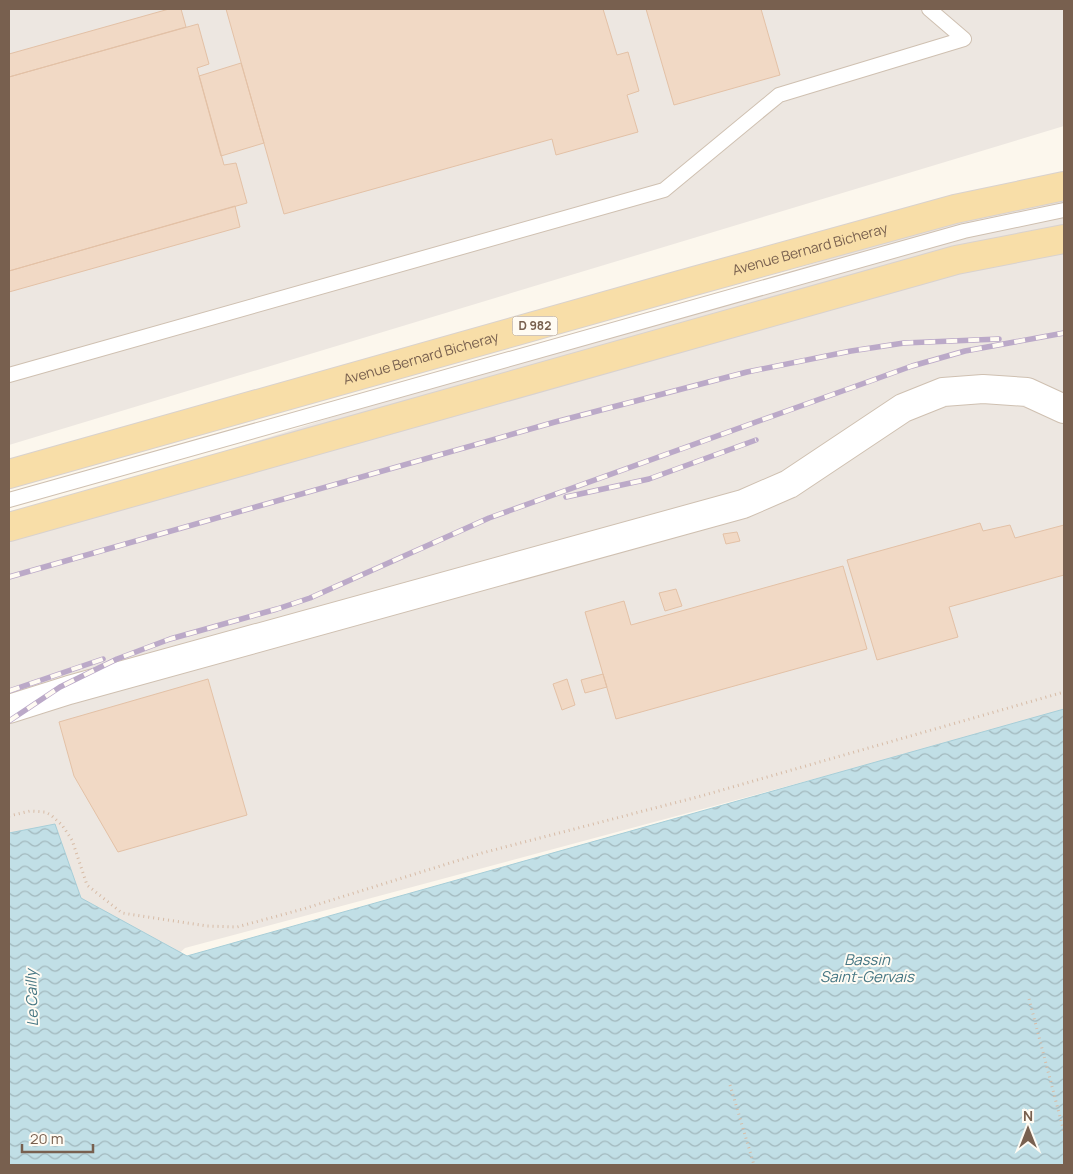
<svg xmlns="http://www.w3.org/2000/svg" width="1073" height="1174" font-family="Manrope,sans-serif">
<defs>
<pattern id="water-waves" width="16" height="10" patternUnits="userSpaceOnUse" patternTransform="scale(1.25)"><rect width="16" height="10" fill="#c1dfe6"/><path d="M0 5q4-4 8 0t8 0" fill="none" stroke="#a2b8bd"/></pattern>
</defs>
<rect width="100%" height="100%" fill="#fcf7ed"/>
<path fill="#ede7e1" d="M9,9H1064V126L9,445Z
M1064,184V712L185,948L126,1001L9,1130V520Z"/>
<path fill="url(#water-waves)" stroke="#a7ced8" d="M1064,709V1165H9V833L55,824L81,898L187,956Z"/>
<path fill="#f1d9c5" stroke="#e3c1a6" d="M169,9H181L186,27L9,77V54Z
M226,9H603L617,55L628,52L639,91L627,95L638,132L556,155L552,139L284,214Z
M646,9H761L780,75L674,105Z
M198,24L209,64L197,68L224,165L236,163L247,203L9,271V77Z
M241,63L264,143L221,156L199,76Z
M235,206L240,227L9,292V271Z
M980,523L983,531L1010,525L1015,538L1064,525V575L949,607L958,637L877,660L847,560Z
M737,532L740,541L726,544L723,534Z
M843,566L867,649L616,719L585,612L624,601L631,625Z
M676,589L682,606L665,611L659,593Z
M603,674L607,687L585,693L581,680Z
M208,679L247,815L118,852L74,776L59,722Z
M567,679L575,705L562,710L553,684Z"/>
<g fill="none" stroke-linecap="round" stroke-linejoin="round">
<defs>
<path id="service" d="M9,375L664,190L779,95L964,39L929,9
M9,500L964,231L1064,210"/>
<path id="minor" d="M9,709L69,690L743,504L789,484L903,408L943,392L983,389L1027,392L1064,409"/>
<g id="primary">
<path id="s1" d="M9,474L694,281L955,209L1064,186"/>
<path d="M9,527L956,260L1064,239"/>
</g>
</defs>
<use href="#service" stroke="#cfc0b1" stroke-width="16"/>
<use href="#minor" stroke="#cfc0b1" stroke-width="30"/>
<use href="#primary" stroke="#d9d2ce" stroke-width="30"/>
<path stroke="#d7bca7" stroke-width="3" stroke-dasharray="1 4" stroke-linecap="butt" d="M9,816L30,811L45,812L51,815L62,825L72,840L87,885L122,913L207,926L237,927L303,909L482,853L701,796L1064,692
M1029,999L1064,1132
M730,1085L754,1165"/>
<use href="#service" stroke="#fff" stroke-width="14"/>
<use href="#minor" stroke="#fff" stroke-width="28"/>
<use href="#primary" stroke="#f8dea8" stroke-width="28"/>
<defs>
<path id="rail" d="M566,497L649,479L756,440
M9,577L555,422L747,372L851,351L904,343L999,339
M9,691L103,659
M9,721L60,687L117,659L170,639L277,609L310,598L489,518L912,366L965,351L1064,333"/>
</defs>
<use href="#rail" stroke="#bba9c8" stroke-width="5.5"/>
<use href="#rail" stroke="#fffbf3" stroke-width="4" stroke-dasharray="11" stroke-linecap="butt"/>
</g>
<g text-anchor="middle" stroke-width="4" stroke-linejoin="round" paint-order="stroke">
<rect fill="#fffbf3" stroke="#a08e80" stroke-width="1" x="512.5" y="316.5" width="45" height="19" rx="4"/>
<g font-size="12" font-weight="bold" fill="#78604f">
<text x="535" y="330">D 982</text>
</g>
<g font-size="14" fill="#78604f" stroke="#fffbf3">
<text dy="5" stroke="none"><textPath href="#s1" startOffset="832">Avenue Bernard Bicheray</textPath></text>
<text dy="5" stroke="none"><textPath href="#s1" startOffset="428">Avenue Bernard Bicheray</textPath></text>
</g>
<g font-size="15" font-style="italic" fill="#457683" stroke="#fffbf3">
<text x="867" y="965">Bassin<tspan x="867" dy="17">Saint-Gervais</tspan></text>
<text transform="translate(32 998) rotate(-92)" y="5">Le Cailly</text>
</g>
</g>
<rect width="1073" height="1174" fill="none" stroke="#78604f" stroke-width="20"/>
<g transform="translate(1028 1129)" stroke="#fffbf3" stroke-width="4" paint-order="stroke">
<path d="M0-4L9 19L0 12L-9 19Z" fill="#78604f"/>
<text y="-8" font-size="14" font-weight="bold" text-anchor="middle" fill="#78604f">N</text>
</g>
<path d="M22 1144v8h71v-8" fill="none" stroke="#78604f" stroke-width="2.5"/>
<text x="30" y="1144" font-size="15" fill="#78604f" stroke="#fffbf3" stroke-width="4" paint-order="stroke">20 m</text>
</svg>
